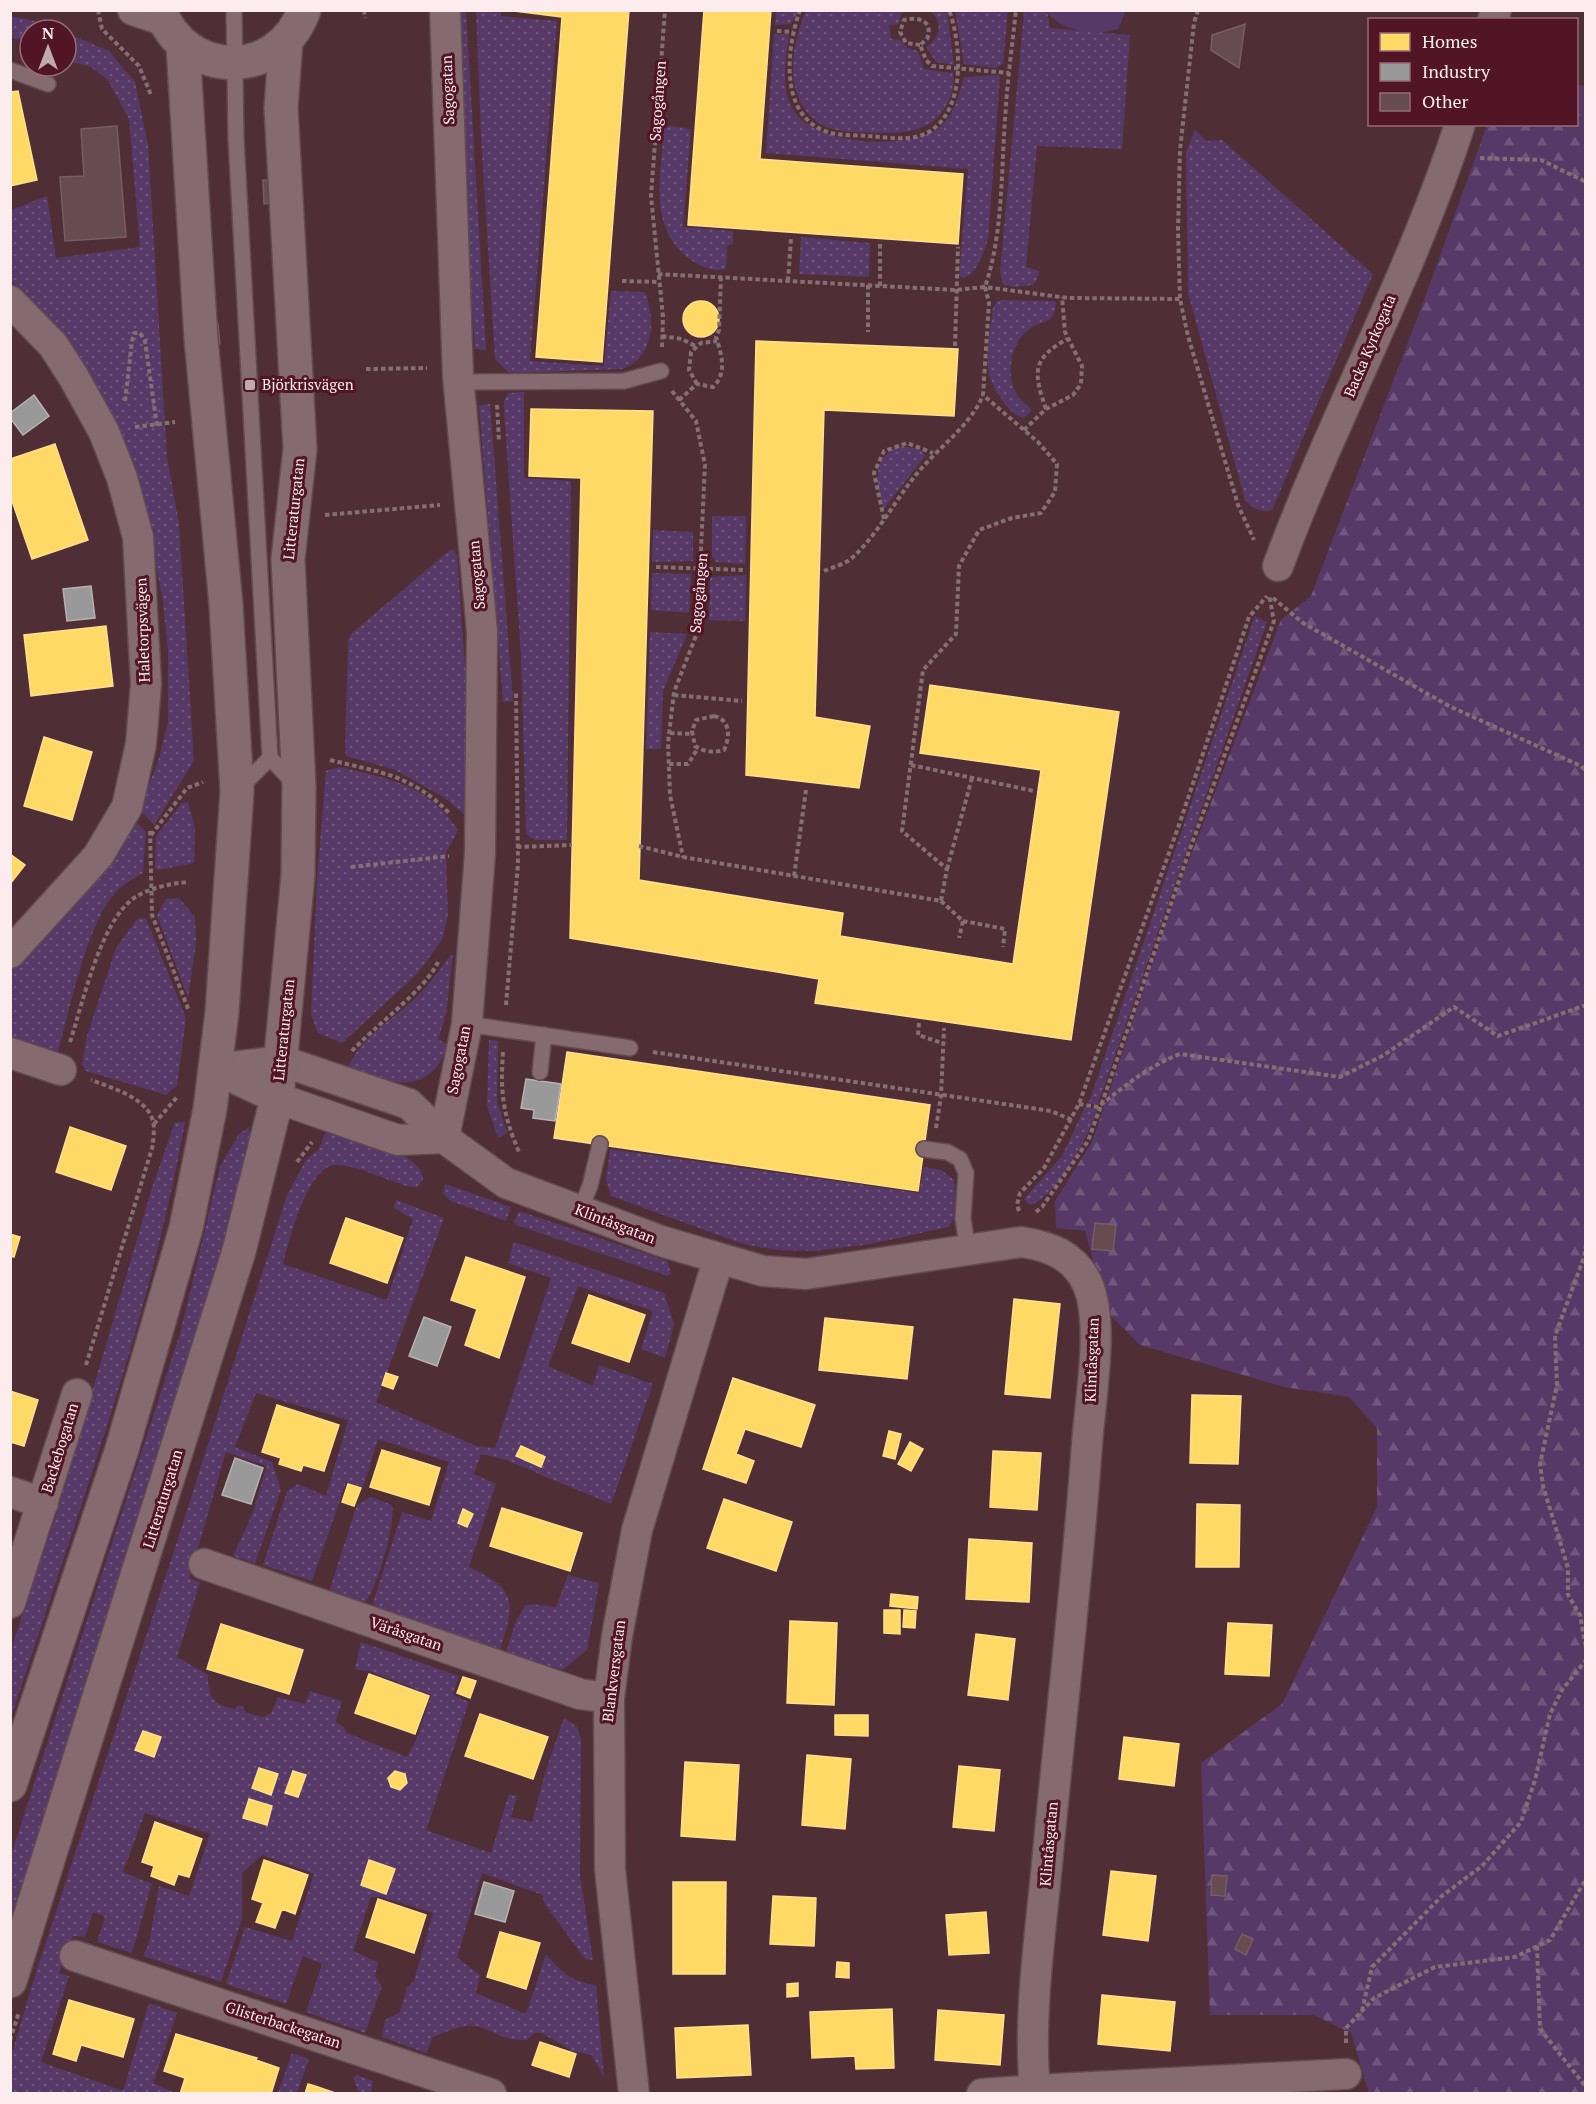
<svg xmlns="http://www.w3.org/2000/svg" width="1596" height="2104" font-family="'PT Serif',serif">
<defs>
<pattern id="green-dots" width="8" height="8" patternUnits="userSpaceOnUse" patternTransform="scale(1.5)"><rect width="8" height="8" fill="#573967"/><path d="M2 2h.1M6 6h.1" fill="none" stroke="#70567d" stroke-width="1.8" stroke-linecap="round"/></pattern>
<pattern id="forest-firs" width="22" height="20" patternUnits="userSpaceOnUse" patternTransform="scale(1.5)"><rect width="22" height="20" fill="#573967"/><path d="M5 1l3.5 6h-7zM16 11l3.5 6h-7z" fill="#70567d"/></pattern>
</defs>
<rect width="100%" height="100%" fill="#4f2e36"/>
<path fill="url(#green-dots)" d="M776,10H798V11L791,24L775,25Z
M457,11H466L486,350L475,349L462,165Z
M476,11H501V16L557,21L530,361L604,366L611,291L645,292C656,320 654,357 623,369L509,373L495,359L481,137Z
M806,11H905L901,14L899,24L889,25L891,39L900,40L908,48L918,51L924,69L953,73C955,83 952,95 947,104C930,136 897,134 865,132C854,132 840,132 829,128C782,108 789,49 806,11Z
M930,11H947L954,65L936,62L926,47C940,38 944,22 930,11Z
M955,11H1008L1003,64L995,68L964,64Z
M1024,11H1047L1050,28L1130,35L1122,149L1037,146L1026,267L1039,271L1036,282L1032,285L1014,287L1003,284L1000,272Z
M11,16L34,21L60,30H30V43L11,37Z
M66,33L109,51L135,82L148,145L167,457L179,524L194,761L154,825L140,810L160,755L168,722V652L163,602L144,501L132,467L63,337L11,280V210L47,196L56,258L140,247L129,119L108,80L91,67L66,60Z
M774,34H789C786,60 779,91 796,114C820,146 912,151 941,126C956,113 958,94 964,77L998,75L1000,78L988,239C984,253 978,271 964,278L959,276L968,169L766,153Z
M670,126L691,129L683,227L733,231V244L727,246L726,269C713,272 701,267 691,260C647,229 661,174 664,129Z
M1195,130L1207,141L1222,140L1373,274L1272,510C1260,513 1252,508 1245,500L1188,293L1186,152Z
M801,237L870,243L869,277L799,274Z
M1002,300L1056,301C1055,328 1043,317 1027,331C1011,343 1006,375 1016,393C1019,399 1027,405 1032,410L1024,418C1017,417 1010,410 1005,404C979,373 988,345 993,308L996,302Z
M524,392V478L571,481L567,840H535L526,834L521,655L504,411V401L508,393Z
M490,404L513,701L503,702L479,405Z
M898,446L920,449L925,456L883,510C877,485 871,460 898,446Z
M712,516H746L745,564L716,562L712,555Z
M653,530L693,532V561L652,562Z
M450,550H454L457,555L467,695L466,816L445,798L395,770L346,756L345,750L348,640L352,633Z
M652,573L691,574L689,613L651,610Z
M746,575L745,621L709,620L710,577Z
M1255,616L1267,622L1098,1104H1091L1089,1102Z
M650,632L687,634L663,691L661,749H646Z
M339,767C388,778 429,785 458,830L446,853L448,914L443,938L418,973L342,1043L318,1033L311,1015L317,879L326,771Z
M188,802L195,828L194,863L158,870L155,868L156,836L182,803Z
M135,821L146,832L143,873C131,880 119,886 111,898C85,932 68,1016 56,1059L11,1043V972C55,925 106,879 135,821Z
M179,898L195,917L196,943L188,998L157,915L166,899Z
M138,918H146L186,1018L177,1085L166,1095L86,1071L82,1064L87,1036L116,948Z
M451,954L453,955L446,1014L438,1039L448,1045C429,1099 389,1082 347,1070C358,1041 386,1024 408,1005C424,991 440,971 451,954Z
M489,1040L498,1041L497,1102L507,1133L498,1138L487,1105Z
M1085,1107L1098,1109C1088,1136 1058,1196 1030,1205L1024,1199L1062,1156Z
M175,1122H185C149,1325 74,1522 11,1718V1649L56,1515L152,1188Z
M249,1127L251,1141L232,1223L11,1927V1855L181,1330L220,1166L239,1134Z
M330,1131C351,1138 425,1152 423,1180L417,1187H412C388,1182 362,1166 337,1165C308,1163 289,1241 283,1264L387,1300L413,1219L394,1208L396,1200L444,1218L376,1402L476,1446L495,1448L551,1278L508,1263L514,1242L664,1293L674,1324L665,1358L641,1349L653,1311L578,1286L548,1366L593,1386L599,1365L653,1384L611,1504L506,1460L481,1454L474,1474L496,1484L469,1567C518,1590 515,1602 500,1650L377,1607L373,1603L402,1512L431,1521L449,1462L378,1439L363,1487L346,1482L312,1581L263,1565L287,1491L298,1484L326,1496L348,1420L256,1393L235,1447L272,1462L281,1490L255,1563L233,1556L252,1515L267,1466L226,1452L189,1578L200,1583L177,1657L208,1675C208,1697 213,1705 235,1709L238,1705L243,1707L246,1713L264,1717L271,1713L278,1697L305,1704L310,1691L342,1701L336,1722L344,1727L347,1733L407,1757L418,1736L431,1695L369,1671L355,1669L361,1642L459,1676L453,1695L469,1702L426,1830L491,1853L509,1794L517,1796L511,1817L532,1822L546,1770L564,1718L577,1727L581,1740L580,1876L593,1960L585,1959L544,1903L543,1895L482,1873L457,1958L480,1975L476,1993L526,2014L546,1954C560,1971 573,1983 596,1985L604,2078L592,2055L572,2051L542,2033H535L527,2040C501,2040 501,2034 480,2027C466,2022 446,2032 433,2037L426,2053L382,2037L385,2020L400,2012L407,1987L414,1981L433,1913L382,1897H371L353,1951L378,1962L375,1976L382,1986L365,2033L306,2012L322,1964L303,1956L286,2004L226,1984L245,1927L292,1941L314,1874L262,1855L242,1873V1919L221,1982L143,1956L149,1943L159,1886L189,1896L210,1834L145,1813L123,1872L152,1884L132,1953L97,1942L105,1917L93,1912L85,1937L73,1936L59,1973L69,1976L41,2062L123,2091L149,2003L177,2013L153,2083L175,2093L11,2094V2057L31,1988L174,1551L287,1195L306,1160L319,1149L325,1133Z
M610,1149L919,1193L924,1167L941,1170L954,1180C955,1195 960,1215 948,1227L870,1244L815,1251L777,1250L743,1244L611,1196L606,1180Z
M445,1184L511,1207L506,1221L451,1201L443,1193Z
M519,1211L667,1261L671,1273L668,1276L516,1225L514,1222Z
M371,1497L392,1505C396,1522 377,1590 365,1602L329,1592L357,1505Z
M568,1575L599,1583L587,1650L562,1670L506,1652L516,1621L525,1606L531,1604L556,1607Z
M292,2053L309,2059L297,2093H278Z
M357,2075L373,2081L371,2093H359L353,2077Z"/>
<path fill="url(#forest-firs)" d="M1577,85L1585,86V2093H1369L1351,2033L1314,2015H1210L1201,1763L1282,1704L1377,1507V1428L1349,1397L1284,1387L1140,1345L1107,1312L1085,1231L1056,1228L1055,1201L1092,1142L1178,889L1281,620L1311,596L1426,295L1487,125L1576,124Z"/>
<path fill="#573967" d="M1047,11V10L1126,11L1118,29C1096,36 1060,32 1047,11Z"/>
<path fill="#ffd966" stroke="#fedf8f" stroke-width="1.5" d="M507,10H629L602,362L536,357L562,17Z
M704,10H771L760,159L963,174L958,244L688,225Z
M18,91L37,180L10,186V92Z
M683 319a18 18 0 1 1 36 0a18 18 0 1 1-36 0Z
M756,341L958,349L954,416L824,410L815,717L870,726L859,788L746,775Z
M531,409L653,411L639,880L843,913L840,936L1013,964L1041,770L920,753L930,685L1119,712L1071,1040L815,1003L819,979L570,938L581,478L529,476Z
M55,444L88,540L32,559L10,495V459Z
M106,626L113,686L31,696L24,635Z
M44,737L92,752L72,820L24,806Z
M10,854L25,865L10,884Z
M567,1052L930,1105L918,1191L554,1138Z
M70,1127L126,1146L111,1190L56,1172Z
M346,1218L403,1238L387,1283L330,1263Z
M10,1234L20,1237L14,1257L10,1256Z
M466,1257L525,1277L499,1358L465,1345L477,1309L451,1300Z
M589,1295L645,1315L629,1362L572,1343Z
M1014,1299L1060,1304L1050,1398L1005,1394Z
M825,1318L913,1327L907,1379L819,1370Z
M386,1373L398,1377L393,1389L382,1385Z
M733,1378L815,1405L801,1447L745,1429L736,1454L754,1461L746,1483L703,1469Z
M10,1391L38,1400L24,1446L10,1442Z
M1192,1395L1241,1396L1238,1464L1190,1463Z
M277,1405L339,1425L324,1471L303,1465L301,1471L279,1464L281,1458L262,1452Z
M889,1431L901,1434L895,1459L883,1456Z
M910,1442L923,1449L911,1471L898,1464Z
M521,1446L545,1457L541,1467L516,1456Z
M382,1450L440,1468L429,1505L370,1487Z
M993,1451L1041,1453L1037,1510L990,1507Z
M348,1484L361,1488L354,1506L342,1502Z
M724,1499L792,1522L776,1571L707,1548Z
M1197,1504L1240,1505L1239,1567H1196Z
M502,1508L582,1533L570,1571L490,1546Z
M463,1509L473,1514L467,1527L458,1523Z
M969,1539L1032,1543L1029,1602L966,1599Z
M891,1594L918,1597L917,1609L890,1606Z
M884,1610H900V1634L884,1633Z
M904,1610L916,1611L915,1628L903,1627Z
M790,1621L837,1623L834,1705L787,1703Z
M1228,1623L1272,1625L1269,1676L1225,1674Z
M221,1624L303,1650L289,1694L207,1669Z
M976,1634L1015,1639L1008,1700L968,1695Z
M369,1674L429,1696L415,1734L355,1713Z
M463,1677L476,1681L470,1698L457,1693Z
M480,1714L548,1737L533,1779L465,1756Z
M835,1715H868V1736L835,1735Z
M143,1731L161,1737L154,1757L135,1750Z
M1124,1737L1179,1744L1174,1786L1119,1779Z
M807,1755L851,1759L845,1829L802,1825Z
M685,1762L739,1765L735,1840L681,1836Z
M959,1766L1000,1770L994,1831L953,1827Z
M259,1768L278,1774L271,1795L252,1788Z
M293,1771L306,1775L298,1797L285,1793Z
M395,1771L405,1774L407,1783L400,1790L391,1787L388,1778Z
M249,1799L272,1806L267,1825L243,1818Z
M155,1822L202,1839L189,1877L178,1874L174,1885L151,1876L154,1866L142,1862Z
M264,1860L308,1875L295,1914L282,1909L275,1928L256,1922L263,1903L252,1899Z
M369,1860L395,1869L386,1894L361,1885Z
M1111,1871L1156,1876L1148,1941L1103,1935Z
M673,1882H726L725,1974H673Z
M773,1896L816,1898L814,1946L770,1944Z
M378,1899L426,1915L414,1953L366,1937Z
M986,1912L989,1953L949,1955L946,1915Z
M500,1932L540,1943L526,1989L487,1977Z
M837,1962L849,1963V1978L836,1977Z
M798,1983V1996L787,1997V1984Z
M1102,1995L1175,2002L1170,2051L1098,2044Z
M69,2000L134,2019L123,2057L81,2045L76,2061L53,2054Z
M892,2009L894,2068L856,2069L855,2056L812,2058L810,2012Z
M938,2010L1004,2015L1000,2065L935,2060Z
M748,2025L751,2075L677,2078L675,2028Z
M176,2034L257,2058L256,2060L279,2068L271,2094H180L185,2078L164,2071Z
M540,2042L576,2054L569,2077L532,2065Z
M308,2084L315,2086L338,2094H305Z"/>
<path fill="#999" stroke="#b7b2b2" stroke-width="1.5" d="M34,395L49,416L23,435L10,418V413Z
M91,586L95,618L67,621L63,589Z
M526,1079L561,1084L555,1121L533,1118L534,1110L521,1108Z
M424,1317L451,1327L437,1366L409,1356Z
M235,1458L263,1468L251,1504L222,1495Z
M484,1882L514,1891L505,1922L475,1914Z"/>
<path fill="#664b51" stroke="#795d63" stroke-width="1.5" d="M1245,24L1239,68L1211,50L1212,35Z
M117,126L126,237L65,241L60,177L84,176L81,129Z
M263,180H270L271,203L264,204Z
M212,324H218L220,344H213Z
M1095,1223L1116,1225L1113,1251L1092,1249Z
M1212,1875L1227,1876L1225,1896L1211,1895Z
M1242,1934L1253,1939L1246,1955L1235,1949Z"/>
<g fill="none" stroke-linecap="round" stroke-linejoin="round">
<defs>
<path id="service" d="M234,10L236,139L270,758L294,783
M10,70L48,84
M459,382L624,381L661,371
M238,790L270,758
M467,1024L630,1048
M540,1072L544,1035
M924,1149L947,1152L960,1159L966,1173L963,1218L968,1252
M580,1210L590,1186L600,1144"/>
<path id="minor" d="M133,10L163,20
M1493,20L1496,10
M10,301L53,345L73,376L104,432L122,478L138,537L146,684L141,744L127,807L98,856L10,953
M1278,566C1333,417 1411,276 1460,124
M10,1053L61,1070
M215,1069L282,1061L409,1104L444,1138L506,1183L661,1241L763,1271L806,1274L1021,1242C1049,1246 1074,1255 1087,1283C1105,1322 1090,1400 1087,1444C1077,1584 1060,1724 1047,1864C1040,1938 1028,2016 1035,2090L1346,2074
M215,1069L277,1098L398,1140L444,1138
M444,1138L467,1024L480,853L482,631L458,376L445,10
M10,1492L43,1503
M204,1564L580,1694L609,1698
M10,1603L77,1394
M75,1956L491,2094
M634,2094L610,1869L609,1698L617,1636L637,1530L718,1260
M982,2094L1035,2090L1036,2094"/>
<path id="tertiary" d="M160,10C185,79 279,81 304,10
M10,1785L122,1449L186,1228L210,1109L222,1012L237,791L226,605L201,339L183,46
M10,1981L239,1251L277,1098L298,875L299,787L288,559L300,449L281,108L286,40"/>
</defs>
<use href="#service" stroke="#624a50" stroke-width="18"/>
<use href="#minor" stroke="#624a50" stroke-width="33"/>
<use href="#tertiary" stroke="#624a50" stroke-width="36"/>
<path stroke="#866f73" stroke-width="4" stroke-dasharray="4.5 3" stroke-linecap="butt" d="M98,10L102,29L139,66L151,95
M364,10L365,18
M800,10C786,49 778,119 831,133C843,136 857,135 868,136C887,137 909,142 927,133C966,112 962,45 949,10
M1198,10L1194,23L1180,150L1178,230L1180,299L1188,336L1238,505L1254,540
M777,31L793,32
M920,45L906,43L900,32L904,20C918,16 934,21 927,39L920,45L926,60L932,66L1009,73
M1480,158L1541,160L1586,182
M658,274L956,290L985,287C1003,234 1001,175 1005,120C1007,83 1012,47 1016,10
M622,281L659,282
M788,281L791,239
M868,285V332
M880,286V243
M662,336L682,339L695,346
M955,346L958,247
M662,347L663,317L651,196L665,10
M366,369L427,368
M697,384L689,370L691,352L701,343L717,341
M672,391L696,421L705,465L697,633L674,692L668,743L670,795L683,857
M679,400L697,384L713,387C728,373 721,353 716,337L719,330L721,278
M125,401L132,341L134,333H140L145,341L157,426
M497,405L499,442
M1046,409C1033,372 1032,359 1067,339
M135,427L175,422
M1024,430L1046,409L1073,395L1081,384L1082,366L1065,332L1062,297
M325,515L440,505
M884,519L874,473L884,451L907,443L933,453
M656,567L745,570
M824,571C833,567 846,564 853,557C878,534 894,502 915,476C936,449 970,427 983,395
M1273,598L1303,623L1449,706L1581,766L1586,771
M674,695L742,701
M714,716C731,720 730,738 724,750C713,753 704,752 695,746L692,731L696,720Z
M670,733L693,734
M330,760C379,772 412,775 449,813
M669,764H688L698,748
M911,765L1034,791
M150,831L152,915L189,1011
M151,835L187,788L203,782
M639,846L683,857L941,901L947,869L902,831L923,670L956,634L959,566L979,530L1012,518L1041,513L1055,492L1057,464L1038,442L983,395L989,303L985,287L1068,298L1180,299
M517,847L572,845
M351,867L449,856
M947,869L972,778
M794,876L806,790
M941,901L963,921L959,938
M963,921L1005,929L1003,947
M506,1005L518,864L516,692
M919,1023L918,1035L942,1043
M70,1042C83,1003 100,922 134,898C149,888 169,884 187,882
M352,1051C375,1026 425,990 438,962
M503,1052C500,1092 503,1115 519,1152
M653,1052L1051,1111L1072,1120
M1079,1104L1098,1107C1125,1086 1148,1066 1180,1054L1340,1077L1384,1055L1454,1007L1498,1036L1586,1005
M154,1124L177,1097
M936,1128L941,1096L944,1028
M297,1162L312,1142
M1019,1211L1017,1205L1020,1193L1044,1168L1079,1104L1179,825L1249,617L1267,596
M1036,1212L1042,1207L1088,1141L1102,1103L1191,846L1274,621L1269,595
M1586,1244L1584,1257L1555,1336L1557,1385L1540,1464L1543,1486L1568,1568V1595L1580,1615L1586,1648
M86,1365L153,1145C153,1138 155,1129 153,1121C146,1097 112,1088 91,1080
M1537,1946L1540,2029L1586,2087
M1362,2011L1372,1967L1442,1896L1482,1866L1521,1822L1535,1780L1550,1714L1562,1690L1586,1660
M10,2040L19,2012
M1346,2043V2028L1374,1998L1435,1967L1515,1957L1550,1940L1586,1879"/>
<use href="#service" stroke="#856a6f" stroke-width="15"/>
<use href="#minor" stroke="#856a6f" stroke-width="30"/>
<use href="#tertiary" stroke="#856a6f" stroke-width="33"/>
</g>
<rect fill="#bfaaae" stroke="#511525" stroke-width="2" x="244" y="379" width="12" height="12" rx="3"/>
<g text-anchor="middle" stroke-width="6" stroke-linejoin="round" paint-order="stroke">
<g font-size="15" fill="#fcecee" stroke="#511525">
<text transform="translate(448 90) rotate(-92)" y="5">Sagogatan</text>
<text transform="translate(658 101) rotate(-86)" y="5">Sagogången</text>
<text transform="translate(1370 346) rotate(-67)" y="5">Backa Kyrkogata</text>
<text transform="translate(294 509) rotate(-84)" y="5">Litteraturgatan</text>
<text transform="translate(477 575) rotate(-95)" y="5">Sagogatan</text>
<text transform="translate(699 593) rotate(-85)" y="5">Sagogången</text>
<text transform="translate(143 630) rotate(-92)" y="5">Haletorpsvägen</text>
<text transform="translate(284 1030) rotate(-84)" y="5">Litteraturgatan</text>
<text transform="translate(459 1060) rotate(-79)" y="5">Sagogatan</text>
<text transform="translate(615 1224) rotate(21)" y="5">Klintåsgatan</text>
<text transform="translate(1092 1360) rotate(-88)" y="5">Klintåsgatan</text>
<text transform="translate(60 1448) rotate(-73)" y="5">Backebogatan</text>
<text transform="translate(163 1499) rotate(-73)" y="5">Litteraturgatan</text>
<text transform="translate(406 1634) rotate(19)" y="5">Väråsgatan</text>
<text transform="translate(614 1671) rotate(-83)" y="5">Blankversgatan</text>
<text transform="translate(1049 1844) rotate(-85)" y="5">Klintåsgatan</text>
<text transform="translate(283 2025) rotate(18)" y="5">Glisterbackegatan</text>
</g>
<g font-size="15" fill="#fcecee" stroke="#511525" text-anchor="start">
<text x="262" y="390">Björkrisvägen</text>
</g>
</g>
<rect width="1596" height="2104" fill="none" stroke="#fcecee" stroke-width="24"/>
<rect x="1368" y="18" width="210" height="108" fill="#511525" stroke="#956b75" stroke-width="1.5"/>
<rect x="1380" y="33" width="30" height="18" fill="#ffd966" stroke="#956b75" stroke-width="1.5"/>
<text x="1422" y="48" font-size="18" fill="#fcecee">Homes</text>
<rect x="1380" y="63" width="30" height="18" fill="#999999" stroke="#956b75" stroke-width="1.5"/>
<text x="1422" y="78" font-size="18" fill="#fcecee">Industry</text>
<rect x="1380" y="93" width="30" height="18" fill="#664b51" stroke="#956b75" stroke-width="1.5"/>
<text x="1422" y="108" font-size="18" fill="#fcecee">Other</text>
<g transform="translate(48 48)"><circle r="28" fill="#511525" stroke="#956b75" stroke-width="1.5"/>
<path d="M0-4.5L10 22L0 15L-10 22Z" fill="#bfaaae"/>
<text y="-9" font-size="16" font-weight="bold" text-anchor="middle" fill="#fcecee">N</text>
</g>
</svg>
